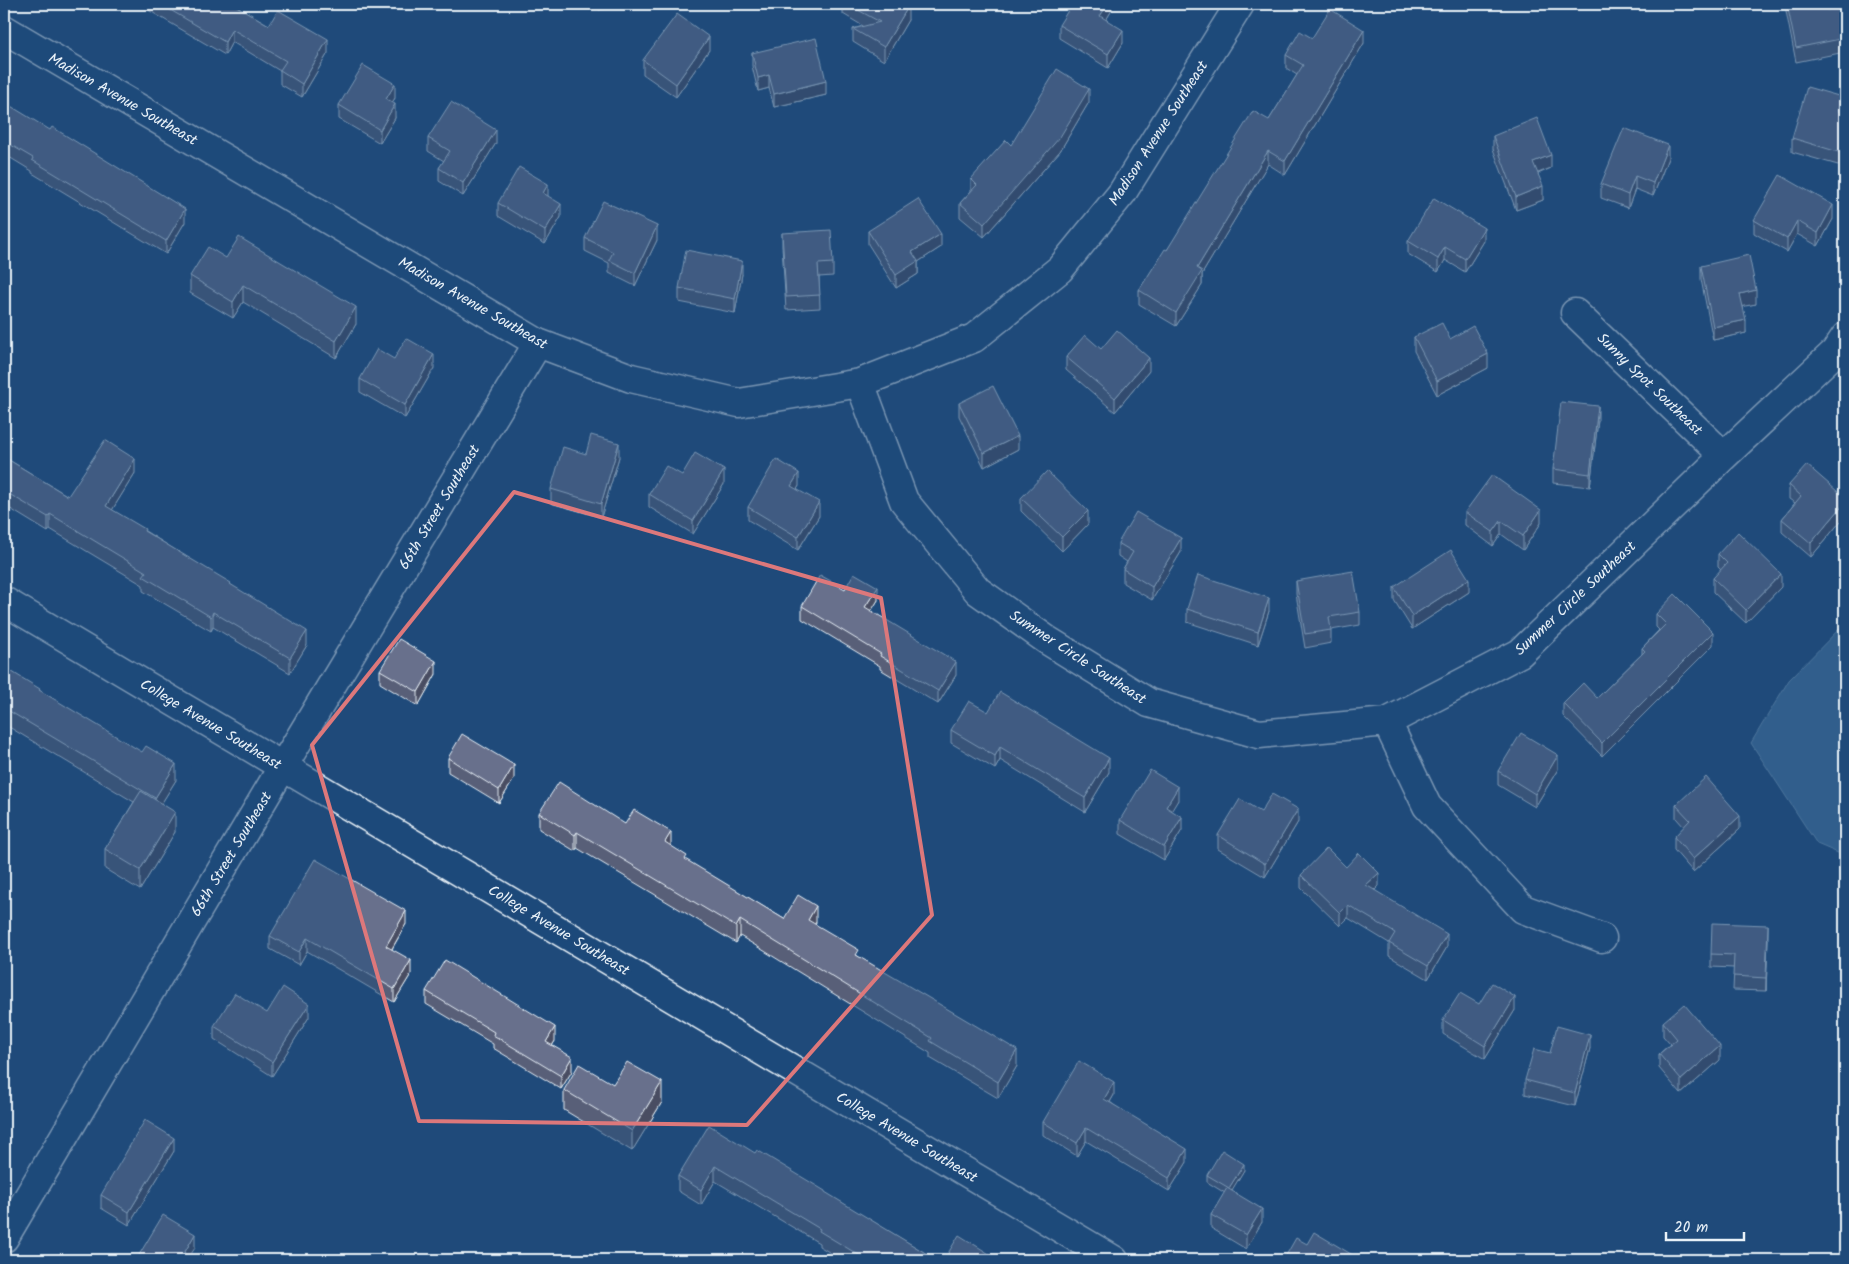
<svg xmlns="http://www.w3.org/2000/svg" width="1849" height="1264" font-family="Kalam,sans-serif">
<rect width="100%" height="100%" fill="#1f4a7a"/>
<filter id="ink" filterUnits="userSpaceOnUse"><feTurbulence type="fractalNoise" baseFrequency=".02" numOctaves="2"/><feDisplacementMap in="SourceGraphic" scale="10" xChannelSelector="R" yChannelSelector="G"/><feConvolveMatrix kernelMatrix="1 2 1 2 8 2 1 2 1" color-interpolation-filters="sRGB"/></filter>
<g filter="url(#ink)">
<path fill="#4677a3" stroke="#87a8c5" d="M1845,623V856L1817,844L1751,743L1789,680Z"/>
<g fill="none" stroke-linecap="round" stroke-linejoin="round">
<defs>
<path id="minor" d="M4,29L538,343L631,378L739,403L860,383L974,338L1060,269L1122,193L1240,4
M1575,313L1724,456
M860,383L904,501L978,591L1047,640L1149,703L1259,734L1387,722L1520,653L1724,456L1835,352L1845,337
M4,601L1114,1260
M1387,722L1427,806L1523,909L1602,938
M4,1238L283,766L538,343"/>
</defs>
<use href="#minor" stroke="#e8f1f8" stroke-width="31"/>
<use href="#minor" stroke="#1f4a7a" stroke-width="28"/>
</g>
<path fill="#595f78" stroke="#e8f1f8" d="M138,4H233L269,25L328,53L302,97L280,84V71L232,42L225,55Z
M843,4H903L908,20L884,61L853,42V29L863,26L843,14Z
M1112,4V10L1106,20L1123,43L1108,68L1059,38V25Z
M1786,4H1826L1827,10L1845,6V52L1796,62L1786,11Z
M1312,38L1364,43L1285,175L1268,164L1202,274V285L1176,326L1139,304V290L1167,250L1269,120L1297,75L1286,68V55Z
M709,50L676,97L643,74V60Z
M752,53L826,95L774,107L769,88L758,91L752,66Z
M395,98L392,103L395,118L380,143L339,119V105Z
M4,102L185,222L166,254L32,173V171L4,154Z
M1089,102L1060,151L984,237L960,217V203L971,191V179L1011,145Z
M1842,110V112L1845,114V167L1792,152V138Z
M1493,136L1551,168L1538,174L1543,200L1516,210L1493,149Z
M428,138L496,143L463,196L439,181V168L444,161L428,151Z
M1668,158L1653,196L1635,189L1628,208L1601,198V184Z
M548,196L561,217L545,244L498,216V203Z
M1833,219L1818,246L1797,234L1787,252L1754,233V220Z
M868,231L941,247L918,262V274L896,288L868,244Z
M782,233L833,263V276L819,277L820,308L786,310L782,246Z
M585,238L657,240L635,286L609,273V263L585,251Z
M1408,241H1484L1465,272L1445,260L1438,272L1408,254Z
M226,258L356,324L336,358L243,302L233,318L190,293V276Z
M1701,266L1756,304L1743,306L1746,333L1713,340L1701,279Z
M742,274L735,313L679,302V288Z
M1414,337L1450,339L1488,368L1437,395L1414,351Z
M1101,349L1149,371L1115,412L1066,370V357Z
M394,359L434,368L405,418L360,392V379Z
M959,403L1018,449L984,467L959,416Z
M1598,420L1590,487L1553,483V469Z
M586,454L619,457L601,517L551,503V489Z
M4,457L68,496L135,473L112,510L145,531L231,585L307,645L290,673L213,627L211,631L143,591V585L50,529L48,532L4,505Z
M682,475L724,484L693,534L649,507V494Z
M1789,485L1845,498V516L1811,557L1782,532V519L1795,503L1789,499Z
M799,486L797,489L819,516L798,550L748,520V507Z
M1021,498L1088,524L1062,551L1021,511Z
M1465,512L1541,523L1523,550L1501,534L1493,546L1465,525Z
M1118,543L1181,552L1152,600L1123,583V569L1127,562L1118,556Z
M1718,554L1781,587L1746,623L1713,592V578L1721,570L1718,567Z
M1296,581L1360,612V625L1331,630V643L1305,648L1296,594Z
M1394,587L1469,592L1412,629L1394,600Z
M845,589L878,600L871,611L956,675L938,704L880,669V666L802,619V606Z
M1187,609L1269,611L1258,645L1187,622Z
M1656,614L1713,645L1602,756L1563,716V703L1597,698L1642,654V648L1659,630L1656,627Z
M4,667L176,780L161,804L175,832L140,890L105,869V849L134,802L4,724Z
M380,670L436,674L418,706L380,683Z
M988,712L1109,772L1085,812L1000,760L995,769L951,743V730Z
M448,758L514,779L499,803L448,772Z
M1558,769L1535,807L1498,785V771Z
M1178,800L1171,810L1182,830L1164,860L1120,834V820Z
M1676,805L1740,829L1693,872L1674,850V837L1684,827L1676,818Z
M1261,812L1298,822L1265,877L1218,849V835Z
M539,813L625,824L671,846L687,861L784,919L816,922L815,924L859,957L1017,1066L998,1098L930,1058V1053L740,936L736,943L577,848L575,851L539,829Z
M1346,867L1379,886L1374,890L1447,947L1428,979L1389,956V943L1348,918L1340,926L1301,888V875Z
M406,924L392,949L411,974L394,1002L307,951L299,965L270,949V936Z
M1768,939L1766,991L1733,990L1734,968L1711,967V954Z
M426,991L555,1041L552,1046L572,1071L561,1089L493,1048V1044L426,1004Z
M1479,1004L1515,1010L1485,1059L1443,1034V1020Z
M267,1013L309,1017L272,1076L214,1039V1026Z
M1663,1022L1720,1060L1681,1094L1659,1068V1054L1670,1044L1663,1036Z
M1590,1048L1575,1106L1525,1094V1080L1550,1053Z
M613,1084L662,1102L632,1151L564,1110V1090Z
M1114,1095L1110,1102L1187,1162L1169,1191L1086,1141L1077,1156L1043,1135V1122Z
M174,1151L129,1225L101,1208V1195Z
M755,1153L825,1193L937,1260H842L819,1246V1243L715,1181L701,1205L678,1191V1176Z
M1244,1170L1231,1191L1262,1222L1246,1249L1211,1228V1215L1225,1193L1207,1182V1175Z"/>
<path fill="#494e62" stroke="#e8f1f8" d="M599,4H627L599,10Z
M1108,4H1112V10L1100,30V16Z
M908,7V20L884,61V47Z
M232,29V42L225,55V42Z
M1123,30V43L1108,68V54Z
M1364,30V43L1285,175V161Z
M709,37V50L676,97V84Z
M328,39V53L302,97V84Z
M769,75V88L758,91V78Z
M826,81V95L774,107V94Z
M395,84V98L386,112V99Z
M1089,89V102L1060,151L984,237V224Z
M1842,97V110L1838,125V111Z
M395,104V118L380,143V130Z
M496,130V143L463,196V183Z
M1668,145V158L1653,196V183Z
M1268,151V164L1202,274V285L1176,326V313L1197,268Z
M1551,155V168L1533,175V162Z
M1635,176V189L1628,208V195Z
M548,184V198L543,193Z
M1543,186V200L1516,210V197Z
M561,204V217L545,244V231Z
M1833,205V219L1818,246V233Z
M185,209V222L166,254V241Z
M1797,221V234L1787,252V239Z
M657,226V240L635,286V273Z
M1484,228V241L1465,272V259Z
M941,234V247L918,262V274L896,288V275L912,252Z
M1445,247V260L1438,272V259Z
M742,261V274L735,313V299Z
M243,285V302L233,318V302Z
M1756,290V304L1740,307V294Z
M356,307V324L336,358V341Z
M1746,320V333L1713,340V327Z
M434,354V368L405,418V405Z
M1488,354V368L1437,395V381Z
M1149,358V371L1115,412V398Z
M1598,406V420L1590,487V474Z
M1018,436V449L984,467V453Z
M619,443V457L601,517V504Z
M135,459V473L106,520V506Z
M724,470V484L693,534V521Z
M799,473V486L791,499V486Z
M819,502V516L798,550V537Z
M1845,503V516L1811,557V543Z
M1541,510V523L1523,550V536Z
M1088,511V524L1062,551V537Z
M50,514V529L48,532V517Z
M1501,521V534L1493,546V532Z
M1181,538V552L1152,600V587Z
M1781,574V587L1746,623V610Z
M1469,579V592L1412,629V616Z
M878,587V600L865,621V607Z
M1269,598V611L1258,645V632Z
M213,612V627L211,631V617Z
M307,631V645L290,673V658Z
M1713,632V645L1602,756V743Z
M436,661V674L418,706V692Z
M956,662V675L938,704V691Z
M1000,747V760L995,769V756Z
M1558,755V769L1535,807V794Z
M1109,758V772L1085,812V798Z
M176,764V780L155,814V798Z
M514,765V779L499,803V790Z
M1178,787V800L1166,820V807Z
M1298,809V822L1265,877V864Z
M175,812V832L140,890V870Z
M1740,816V829L1693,872V859Z
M1182,817V830L1164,860V847Z
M577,832V848L575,851V835Z
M671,832V848L665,842Z
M1379,873V886L1366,899V885Z
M1348,905V918L1340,926V913Z
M816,906V922L808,936V920Z
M406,911V924L386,959V946Z
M740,920V936L736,943V927Z
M1768,925V939L1766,991V978Z
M1447,934V947L1428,979V966Z
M307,938V951L299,965V952Z
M411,960V974L394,1002V989Z
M1515,997V1010L1485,1059V1046Z
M309,1004V1017L272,1076V1062Z
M555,1027V1041L546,1055V1042Z
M1590,1035V1048L1575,1106V1093Z
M1720,1046V1060L1681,1094V1080Z
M1017,1050V1066L998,1098V1082Z
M572,1057V1071L561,1089V1076Z
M662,1082V1102L632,1151V1131Z
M1114,1082V1095L1104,1112V1099Z
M1086,1128V1141L1077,1156V1143Z
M174,1138V1151L129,1225V1212Z
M1187,1149V1162L1169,1191V1178Z
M1244,1164V1170L1229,1195V1188Z
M715,1166V1181L701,1205V1190Z
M1262,1209V1222L1246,1249V1235Z
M195,1234V1248L187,1260L182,1257Z"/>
<path fill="#686f8c" stroke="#e8f1f8" d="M160,4H233L269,25L278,10L328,39L302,84L280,70L286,61L232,29L225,42Z
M847,4H903L908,7L884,47L853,29L880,22Z
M1072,4H1108L1100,16L1123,30L1108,54L1059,25Z
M1787,4H1826L1827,10L1845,6V38L1796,48Z
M1330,9L1364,30L1285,161L1268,151L1197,268L1202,271L1176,313L1139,290L1165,249L1167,250L1253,111L1269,120L1303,65L1286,55L1300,31L1312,38Z
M677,14L709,37L676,84L643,60Z
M816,38L826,81L774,94L769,75L758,78L752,53Z
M363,65L395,84L386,99L395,104L380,130L339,105Z
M1057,69L1089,89L1060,137L984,224L960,203L977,185L971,179L1006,140L1011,145Z
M1807,87L1842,97L1838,111L1845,114V154L1792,138Z
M4,102L50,130L52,127L185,209L166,241L32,160L33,158L4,141Z
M451,102L496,130L463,183L439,168L450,151L428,138Z
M1537,118L1551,155L1533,162L1543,186L1516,197L1493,136Z
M1624,128L1668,145L1653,183L1635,176L1628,195L1601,184Z
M519,167L548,184L543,193L561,204L545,231L498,203Z
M1780,175L1833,205L1818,233L1797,221L1787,239L1754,220Z
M1434,198L1484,228L1465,259L1445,247L1438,259L1408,241Z
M918,199L941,234L912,252L918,261L896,275L868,231Z
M603,201L657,226L635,273L609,260L613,252L585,238Z
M831,230L833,263L818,264L820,295L786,297L782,233Z
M239,237L356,307L336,341L243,285L233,302L190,276L208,247L226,258Z
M686,250L742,261L735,299L679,288Z
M1749,255L1756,290L1740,294L1746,320L1713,327L1701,266Z
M1442,323L1450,339L1473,326L1488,354L1437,381L1414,337Z
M1117,330L1149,358L1115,398L1066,357L1085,335L1101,349Z
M406,338L434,354L405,405L360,379L377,349L394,359Z
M993,386L1018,436L984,453L959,403Z
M1561,402L1598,406L1590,474L1553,469Z
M591,435L619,443L601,504L551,489L563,447L586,454Z
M105,440L135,459L106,506L145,529L144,531L231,583L230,584L307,631L290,658L213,612L211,617L143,576L146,572L50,514L48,517L4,491V457L68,496Z
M695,453L724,470L693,521L649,494L666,466L682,475Z
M776,459L799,473L791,486L819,502L798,537L748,507Z
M1807,465L1845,498V503L1811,543L1782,519L1801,496L1789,485Z
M1047,471L1088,511L1062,537L1021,498Z
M1492,475L1541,510L1523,536L1501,521L1493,532L1465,512Z
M1136,512L1181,538L1152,587L1123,569L1133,552L1118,543Z
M1738,532L1781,574L1746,610L1713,578L1727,563L1718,554Z
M1451,550L1469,579L1412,616L1394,587Z
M1353,571L1360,612L1329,617L1331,630L1305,634L1296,581Z
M854,573L878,587L865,607L956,662L938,691L880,656L881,654L802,606L820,575L845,589Z
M1198,575L1269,598L1258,632L1187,609Z
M1675,594L1713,632L1602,743L1563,703L1583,683L1597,698L1645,651L1642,648L1666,624L1656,614Z
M399,639L436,661L418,692L380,670Z
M4,667L40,689L39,690L142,752L146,746L176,764L155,798L4,708Z
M1000,692L1109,758L1085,798L1000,747L995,756L951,730L969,701L988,712Z
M1521,733L1558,755L1535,794L1498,771Z
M462,734L514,765L499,790L448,758Z
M1150,770L1178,787L1166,807L1182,817L1164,847L1120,820Z
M1706,777L1740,816L1693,859L1674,837L1690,820L1676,805Z
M559,782L625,824L634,810L671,832L665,842L687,856L685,859L784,919L798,895L816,906L808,920L859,950L856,955L1017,1050L998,1082L930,1041L932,1038L740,920L736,927L577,832L575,835L539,813Z
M141,791L175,812L140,870L105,849Z
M1272,794L1298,809L1265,864L1218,835L1240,799L1261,812Z
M1327,848L1346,867L1359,853L1379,873L1366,885L1447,934L1428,966L1389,943L1395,933L1348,905L1340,913L1301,875Z
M315,859L406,911L386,946L411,960L394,989L307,938L299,952L270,936Z
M1712,923L1768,925L1766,978L1733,976L1734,955L1711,954Z
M445,960L555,1027L546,1042L572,1057L561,1076L493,1035L494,1032L426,991Z
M1492,983L1515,997L1485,1046L1443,1020L1460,993L1479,1004Z
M283,987L309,1004L272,1062L214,1026L235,993L267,1013Z
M1684,1004L1720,1046L1681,1080L1659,1054L1677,1039L1663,1022Z
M1557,1026L1590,1035L1575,1093L1525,1080L1534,1049L1550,1053Z
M1079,1061L1114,1082L1104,1099L1187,1149L1169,1178L1086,1128L1077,1143L1043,1122Z
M627,1062L662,1082L632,1131L564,1090L579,1064L613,1084Z
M145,1120L174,1138L129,1212L101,1195Z
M709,1125L755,1153L757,1150L825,1191V1192L937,1260H867L819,1231L820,1229L715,1166L701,1190L678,1176Z
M1222,1150L1244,1164L1229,1188L1207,1175Z
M1227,1188L1262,1209L1246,1235L1211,1215Z
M163,1215L195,1234L182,1257L187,1260H136Z
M1314,1232L1361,1260H1286L1284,1259L1296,1238L1307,1244Z
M959,1235L991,1255L988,1260H944Z"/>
</g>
<path d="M0 0H1849V1264H0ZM514,492L881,598L932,915L747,1125L419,1121L312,745Z" fill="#1f4a7a" fill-opacity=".55" fill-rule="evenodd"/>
<path fill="none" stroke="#dd787b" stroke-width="4" stroke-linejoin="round" d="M514,492L881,598L932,915L747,1125L419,1121L312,745Z"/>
<g text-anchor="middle" stroke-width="4" stroke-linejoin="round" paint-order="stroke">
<g font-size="15" fill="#e8f1f8" stroke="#1f4a7a">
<text transform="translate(123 99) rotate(30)" y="5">Madison Avenue Southeast</text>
<text transform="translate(1158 133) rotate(-57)" y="5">Madison Avenue Southeast</text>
<text transform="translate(473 303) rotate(30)" y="5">Madison Avenue Southeast</text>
<text transform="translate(1650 384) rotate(44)" y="5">Sunny Spot Southeast</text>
<text transform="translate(439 507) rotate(-59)" y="5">66th Street Southeast</text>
<text transform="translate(1575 598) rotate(-43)" y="5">Summer Circle Southeast</text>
<text transform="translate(1078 657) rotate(33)" y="5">Summer Circle Southeast</text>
<text transform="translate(211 724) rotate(31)" y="5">College Avenue Southeast</text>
<text transform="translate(231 854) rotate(-59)" y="5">66th Street Southeast</text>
<text transform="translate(559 930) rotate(31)" y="5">College Avenue Southeast</text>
<text transform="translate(907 1137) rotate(31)" y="5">College Avenue Southeast</text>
</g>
</g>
<rect width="1849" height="1264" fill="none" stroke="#1f4a7a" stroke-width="20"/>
<rect x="10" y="10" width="1829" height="1244" fill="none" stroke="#e8f1f8" stroke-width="2" filter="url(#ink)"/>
<path d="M1666 1232v8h78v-8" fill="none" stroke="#e8f1f8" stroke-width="2.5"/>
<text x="1674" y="1232" font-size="15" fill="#e8f1f8" stroke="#1f4a7a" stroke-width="4" paint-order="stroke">20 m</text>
</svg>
